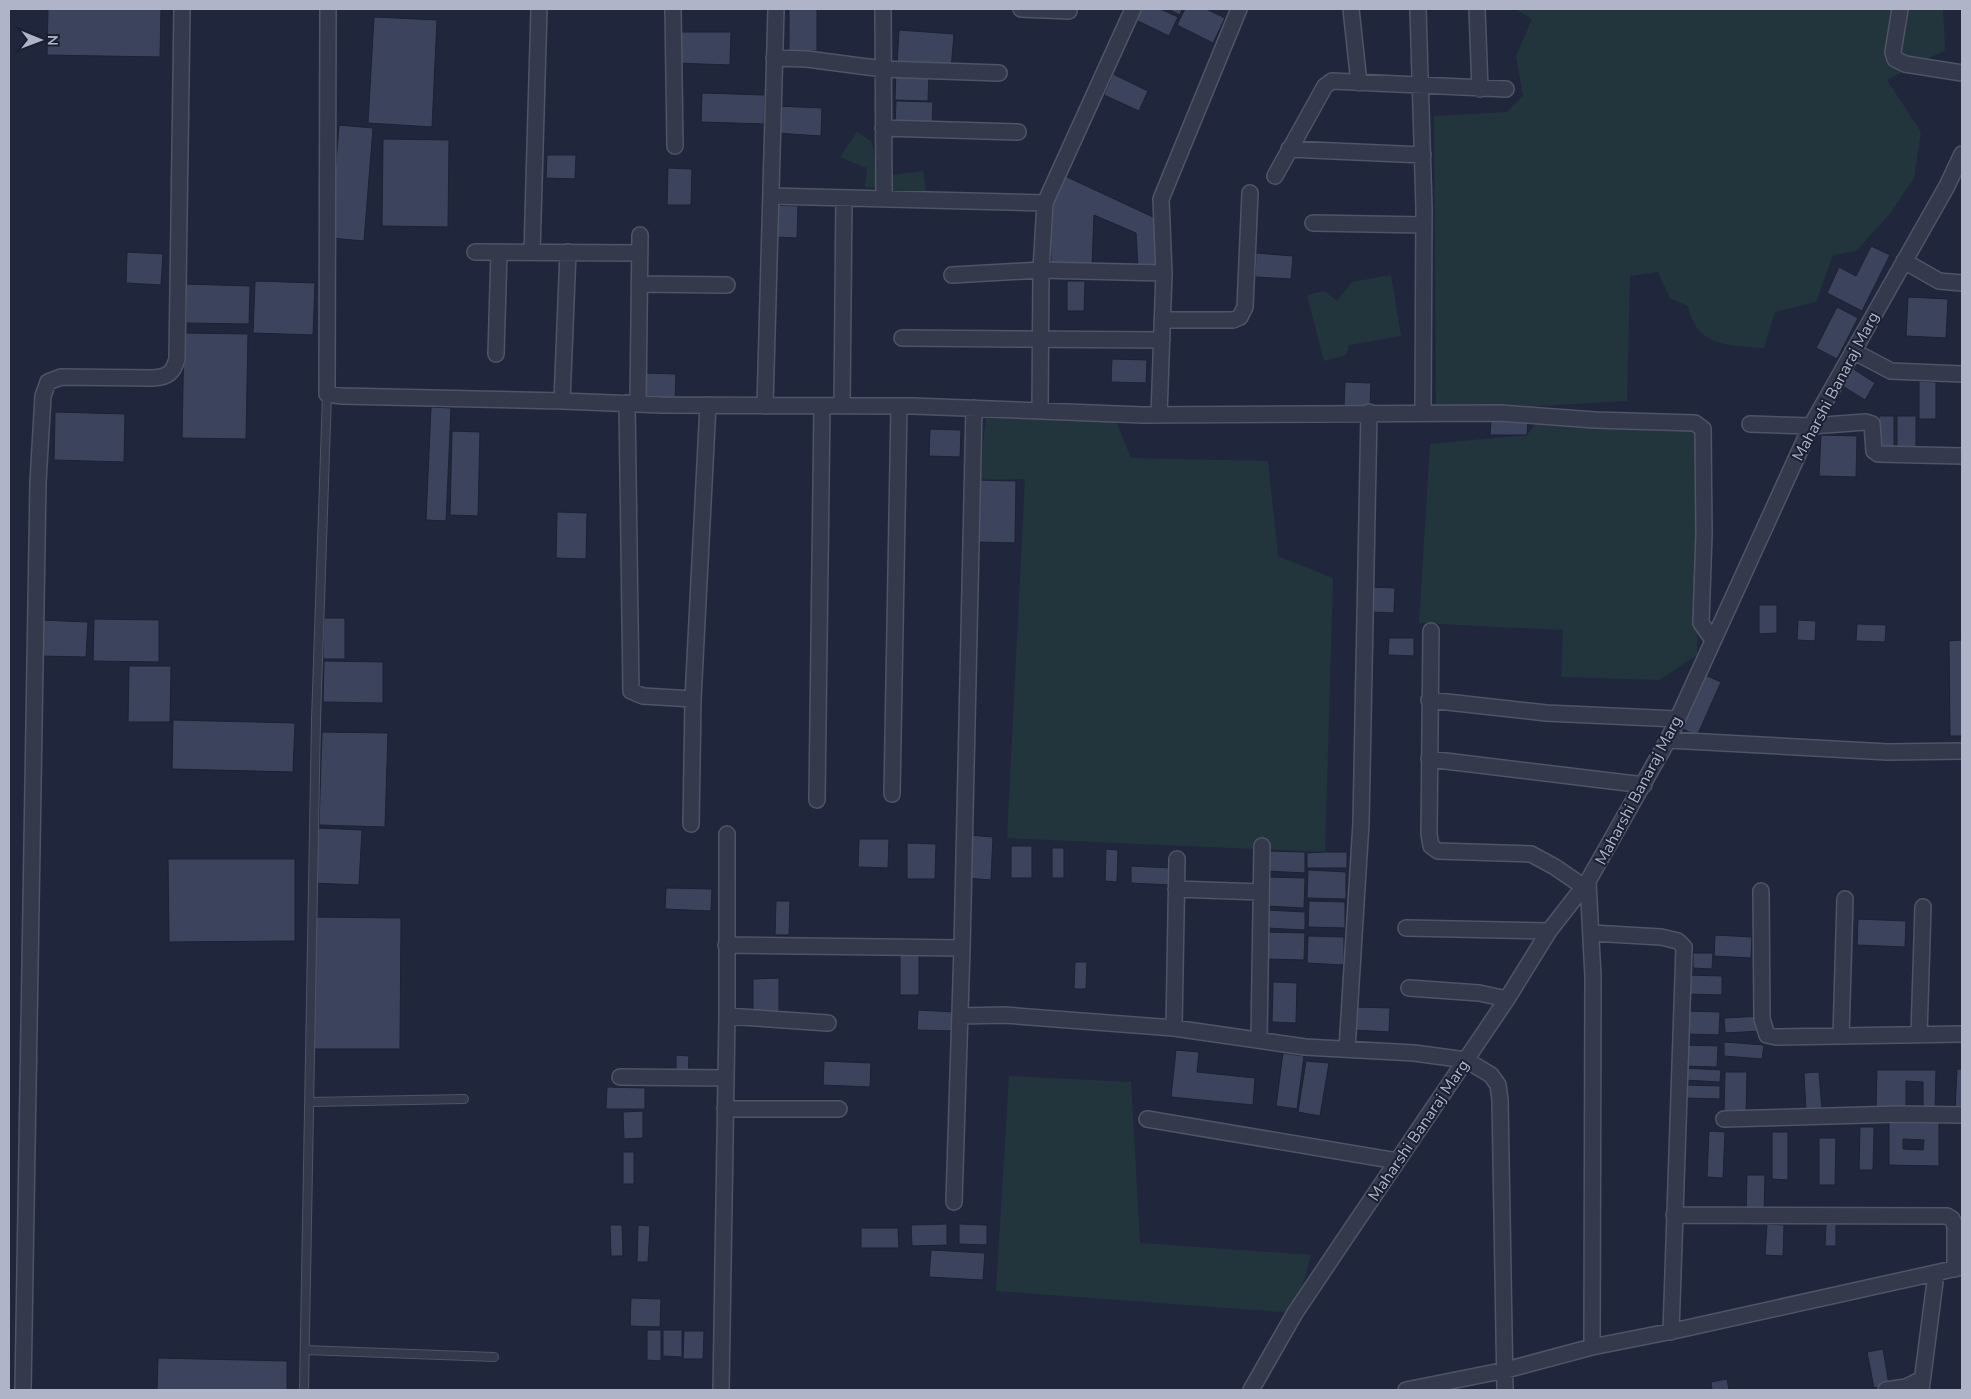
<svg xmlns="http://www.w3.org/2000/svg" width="1971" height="1399" font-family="'Nunito Sans',sans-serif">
<rect width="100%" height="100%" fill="#20273c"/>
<path fill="#22353d" d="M1515,9H1943L1945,50L1887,80L1921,132L1914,178L1888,216L1856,251L1833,255L1816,302L1775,312L1764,348C1729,345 1697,348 1688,306L1670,298L1658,272L1630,276L1627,401L1436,412L1434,116L1507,112L1523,96L1516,56L1532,19Z
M857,132L872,142L877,177L923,171L928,206L891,199L885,189L865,187L867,168L840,157Z
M1391,275L1401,336L1349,345L1346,355L1324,361L1307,295L1324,291L1337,301L1352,282Z
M987,409L1113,414L1131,458L1268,461L1278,556L1333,578L1325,852L1007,838L1025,479L979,480Z
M1545,411L1700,427L1697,655L1659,680L1561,677L1563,630L1419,623L1430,444L1527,435Z
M1009,1076L1131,1082L1140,1243L1311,1255L1295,1313L996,1291Z"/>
<path fill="#3c435c" stroke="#1c2133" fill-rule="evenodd" d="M48,9H161L160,57L47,55Z
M789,9H817V51H789Z
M1141,9H1160L1178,17L1169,36L1136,20Z
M1168,9H1182L1180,15Z
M1185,9H1206L1225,18L1213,43L1177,25Z
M374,17L437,20L432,127L368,123Z
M899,30L954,34L951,69L897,66Z
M679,32H731L730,65L675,63Z
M896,71L929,72L928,101L895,100Z
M1113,74L1148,91L1139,111L1104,95Z
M702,93L765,95L764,124L701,122Z
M896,101L933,102L932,127L895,126Z
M777,106L822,108L821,136L776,133Z
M339,125L373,128L364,241L330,238Z
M383,139L449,140L448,227L382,226Z
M547,155H576L575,179L546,178Z
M668,168L692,169L691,205H667Z
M1065,176L1155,218L1160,267H1138L1136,233L1094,215L1092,266L1051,265L1050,209Z
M772,205L798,206L797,238L771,237Z
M1871,246L1890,255L1862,311L1827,293L1839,267L1856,276Z
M127,252L163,254L161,285L126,283Z
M1256,253L1293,256L1291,279L1255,277Z
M255,281L315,283L313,335L253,333Z
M1067,281H1085L1084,311H1067Z
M186,284L250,286L249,324L186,323Z
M1908,297L1948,299L1946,338L1906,336Z
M1837,307L1858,318L1837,359L1816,348Z
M184,333L248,334L246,439L182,438Z
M1112,359L1147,360L1146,383L1111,382Z
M1852,368L1875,383L1865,400L1841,385Z
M644,373L676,374L675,398L644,397Z
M1919,381L1936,382V419H1919Z
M1345,382L1371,383L1370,408L1344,406Z
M431,407L451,408L446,521L426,520Z
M55,412L125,414L124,462L54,460Z
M1879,416H1894V447H1879Z
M1897,416H1916V450H1897Z
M1491,419H1528L1527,435H1490Z
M930,429L961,430L960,457L929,456Z
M452,431L480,432L478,516L450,515Z
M1821,435L1857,436L1856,477L1819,476Z
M979,480L1016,481L1015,543L978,542Z
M557,512L587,513L586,559L556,558Z
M1371,587L1395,588L1394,613L1370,612Z
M1759,605H1777V633L1759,634Z
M324,618H345V659H323Z
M94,619L159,620V662L93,661Z
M41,620L88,622L86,657L40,656Z
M1798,620L1816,621L1815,641L1797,640Z
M1857,624L1886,625L1885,642L1856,641Z
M1389,638H1414V656L1388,655Z
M1962,640V736H1950L1949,641Z
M324,661L383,662V703L323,702Z
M129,666H171L170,722H128Z
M1703,674L1721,682L1697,736L1679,727Z
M173,720L295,723L293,772L172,769Z
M322,732L388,733L385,827L319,825Z
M317,828L362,830L359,885L314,883Z
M968,835L993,837L991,880L966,878Z
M859,839H889L888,868L858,867Z
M907,843L936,844L935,879H907Z
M1011,846H1032V878H1011Z
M1052,848H1064V878H1052Z
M1106,849L1118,850L1117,882L1105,881Z
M1267,851L1305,852V873L1266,871Z
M1325,852H1347V868H1307V853Z
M168,859H295V941L169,942Z
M1131,866L1171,868L1170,885L1131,883Z
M1308,870L1346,872V899L1307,898Z
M1268,877L1305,878L1304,908L1267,906Z
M666,888L712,889L711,911L665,909Z
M776,901H790L789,935H775Z
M1309,901L1345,902V928L1308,927Z
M1267,910L1305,912V930L1266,928Z
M313,917L401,918L400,1049H312Z
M1858,919L1906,921L1905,947L1857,945Z
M1265,932L1305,933L1304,960L1264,959Z
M1715,935L1752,937L1751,958L1714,956Z
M1308,936L1344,937V965L1307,963Z
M1693,953H1713L1712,969L1693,968Z
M900,955H919V995H900Z
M1075,962H1087L1086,989H1074Z
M1686,975L1722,976V995L1686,994Z
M779,978V1012H753V979Z
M1273,982L1297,983L1296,1023L1272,1022Z
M1356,1007L1390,1008L1389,1032L1354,1030Z
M918,1010L954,1012L953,1031L917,1030Z
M1687,1011L1720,1012L1719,1035L1687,1034Z
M1761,1016V1031L1725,1033L1724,1018Z
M1724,1042L1764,1045L1762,1059L1724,1056Z
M1684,1045L1718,1046L1717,1067L1683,1066Z
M1176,1050L1199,1052L1197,1072L1255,1078L1253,1105L1171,1097Z
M1283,1053L1304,1056L1297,1109L1276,1106Z
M676,1055L689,1056L688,1075H676Z
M824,1061L871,1063L870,1087L823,1085Z
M1306,1061L1329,1063L1320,1116L1298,1112Z
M1684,1068L1721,1070L1720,1082L1683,1080Z
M1957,1069H1962V1111H1955Z
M1877,1070H1936L1935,1109H1923V1082L1906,1081V1109H1876Z
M1725,1072H1747L1746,1114L1724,1113Z
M1819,1072L1822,1111L1806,1112L1804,1073Z
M1684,1085L1720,1086V1099L1683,1098Z
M607,1087L645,1088V1109H606Z
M643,1111V1138L624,1139L623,1112Z
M1939,1121V1166L1889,1165V1122ZM1903,1139L1924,1140L1923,1150L1903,1149Z
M1860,1127H1874L1873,1170H1859Z
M1709,1131L1725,1132L1723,1178L1707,1177Z
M1772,1132H1788V1180L1772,1179Z
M1819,1138H1836L1835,1185H1819Z
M623,1152H634V1184H623Z
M1747,1175H1765L1764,1215H1746Z
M947,1224V1245L912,1246L911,1225Z
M959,1224L987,1225V1245L959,1244Z
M1767,1224L1784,1225L1783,1256L1765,1255Z
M1826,1224H1836V1246H1825Z
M610,1225H622L623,1256H611Z
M638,1225L650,1226L648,1262H637Z
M861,1228H898L899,1248H861Z
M931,1250L985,1253L983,1280L929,1277Z
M631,1298L661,1299L660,1327L630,1326Z
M647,1330H661V1361L647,1360Z
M663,1330H682V1357L663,1356Z
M684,1331H704L703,1359H683Z
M1883,1349L1889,1385L1874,1388L1867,1352Z
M158,1358L287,1361V1390H157Z
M1727,1379L1729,1390H1712L1711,1382Z"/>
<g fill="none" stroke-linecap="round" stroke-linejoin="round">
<defs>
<path id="lane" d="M310,1102L464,1099
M305,1350L494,1357
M304,1390L316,720L327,394"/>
<path id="street" d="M328,9L327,394L342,396L562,401L662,405L913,406L1143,415L1500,413L1595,420L1695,423L1703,429L1704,534L1701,623L1713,640
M673,9L675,146
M883,9L884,199
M1021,9L1069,11
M1351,9L1359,83
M1418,9L1424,209L1423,412
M1477,9L1480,89
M1900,9L1893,52L1895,59L1905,64L1962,73
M774,58L807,59L883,69L999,73
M883,128L1018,132
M1289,149L1423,155
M1275,176L1325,86L1332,81L1506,89
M771,196L1045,203
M1313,223L1424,225
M475,252L640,253
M532,252L539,9
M1904,261L1939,281L1962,283
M952,275L1041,270L1164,273
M639,284L727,285
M1162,320H1233L1240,317L1245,307L1250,193
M902,338L1162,340
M1853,351L1891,371L1962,374
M496,354L499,252
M562,401L568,252
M627,403L631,691L643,696L693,699
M638,403L640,235
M765,406L776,9
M842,406L844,198
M1040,411L1041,270L1045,203L1133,9
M1159,415L1164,273L1161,199L1239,9
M1750,424L1811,426L1866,422L1872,424L1874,451L1878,454L1962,456
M1431,631L1429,834L1431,846L1438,851L1531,854L1555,867L1584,887
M1429,700L1546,713L1677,719
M1668,740L1888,752L1962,751
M1429,759L1644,785
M892,794L899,406
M817,800L822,406
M691,824L693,699L708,405
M1588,881L1593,977L1592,1347
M1176,889L1261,892
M1761,891L1762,1019L1767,1035L1776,1037L1962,1034
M1406,928L1549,931
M1591,933L1661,937L1678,941L1684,947L1671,1332
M726,945L962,948
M1409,988L1479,993L1507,999
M727,1016L828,1023
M960,1016L1004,1015L1174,1028L1305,1047L1414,1053L1466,1060L1491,1075L1498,1085L1500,1100L1505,1390
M1174,1028L1177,859
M1919,1035L1923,907
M1841,1036L1845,899
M1259,1039L1262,846
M1347,1049L1361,823L1369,412
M620,1077L725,1078
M725,1109H839
M1147,1119L1397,1161
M1724,1119L1899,1114L1962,1115
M954,1202L962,948L974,408
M1674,1215L1947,1216L1952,1219L1955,1226V1269
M23,1390L38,482L43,396L48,382L61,377L153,378C168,377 173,373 177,359L182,9
M721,1390L727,1016V834
M1251,1390L1295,1313L1348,1234L1507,999L1549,931L1588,881L1668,740L1811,426L1947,186L1962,154
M1406,1390L1506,1370L1592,1347L1678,1330L1962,1267
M1886,1390L1906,1387L1922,1379
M1921,1390L1936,1274"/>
</defs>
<use href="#lane" stroke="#4f5467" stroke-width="10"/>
<use href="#street" stroke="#4f5467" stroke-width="18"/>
<use href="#lane" stroke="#34394c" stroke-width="8"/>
<use href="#street" stroke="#34394c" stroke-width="15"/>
</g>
<g text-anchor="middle" stroke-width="4" stroke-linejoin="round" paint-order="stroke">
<g font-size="16" fill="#afb4c8" stroke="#1a1f31">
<text transform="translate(1835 386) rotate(-62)" y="6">Maharshi Banaraj Marg</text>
<text transform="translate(1638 790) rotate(-62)" y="6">Maharshi Banaraj Marg</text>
<text transform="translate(1418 1130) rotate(-56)" y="6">Maharshi Banaraj Marg</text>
</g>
</g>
<rect width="1971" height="1399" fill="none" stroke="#afb4c8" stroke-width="20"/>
<g transform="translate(40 40) rotate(91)" stroke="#1a1f31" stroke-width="4" paint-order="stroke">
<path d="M0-4L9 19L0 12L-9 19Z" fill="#afb4c8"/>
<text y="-8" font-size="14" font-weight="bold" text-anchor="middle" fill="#afb4c8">N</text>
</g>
</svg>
